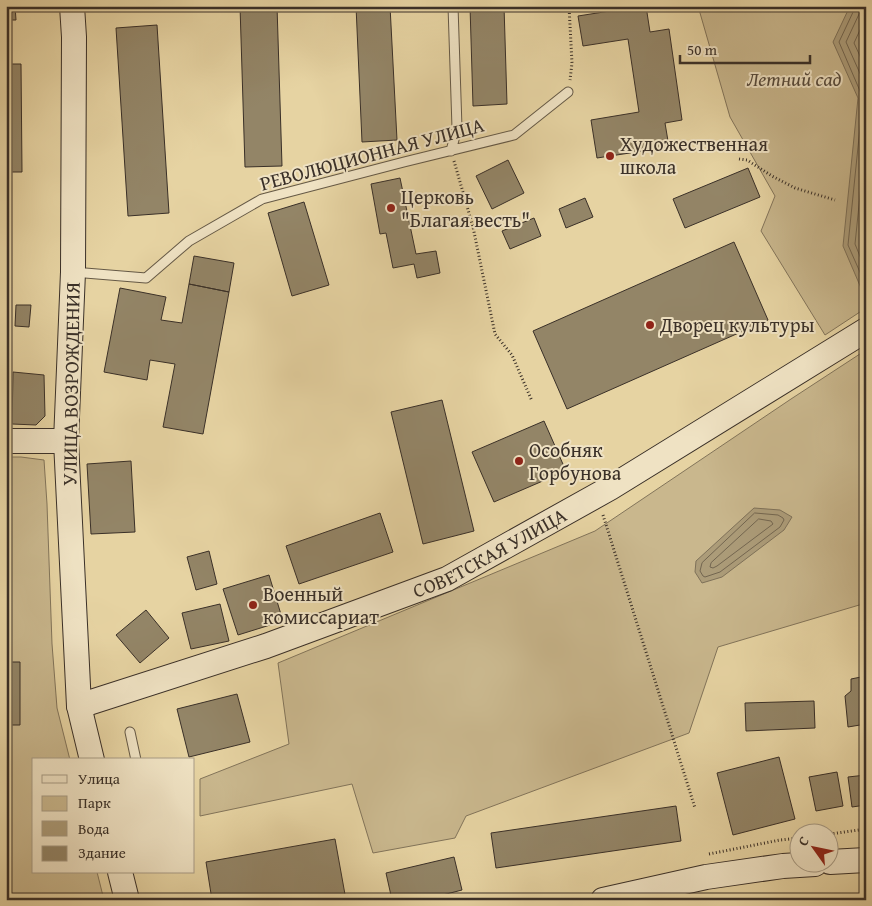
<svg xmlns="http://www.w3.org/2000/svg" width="872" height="906" font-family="'Gentium Book Plus',serif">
<rect width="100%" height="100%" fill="#e6d3a2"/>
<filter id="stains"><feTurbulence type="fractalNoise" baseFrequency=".004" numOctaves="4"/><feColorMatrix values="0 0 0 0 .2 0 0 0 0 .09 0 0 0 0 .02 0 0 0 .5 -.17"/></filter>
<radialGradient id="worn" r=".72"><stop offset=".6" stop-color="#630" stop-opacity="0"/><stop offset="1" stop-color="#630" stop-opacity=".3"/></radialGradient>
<path fill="#c9b78d" stroke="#82745a" d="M698,6H866V308L825,335L761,231L775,196L730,117Z
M866,350V603L718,647L689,733L466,816L455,838L373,853L352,784L200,816V779L289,744L278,663L595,531L791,399Z
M6,457H21L44,460L47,504L52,644L57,708L70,760H34V872H97L104,900H6Z"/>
<path fill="#ac9c79" stroke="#7e7159" d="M850,6H866V284L861,288L843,246L858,98L833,42Z
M754,508L780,510L792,517L784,530L722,577L702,583L695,572L696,561Z"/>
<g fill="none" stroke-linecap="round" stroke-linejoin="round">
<path stroke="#736650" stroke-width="1" d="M854,6V10L839,42L863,98L848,245L863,279L866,281
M861,6L860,12L846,42L866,87
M866,17L854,43L866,69
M866,137L855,244L866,271
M755,513L778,515L783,518L784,520L780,527L720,572L705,577L703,576L700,571L702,563Z
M759,519L771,521L773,524L717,566L713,568L710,567L711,563Z"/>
</g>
<path fill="#938567" stroke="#3a3028" d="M6,6H15L16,20H6Z
M240,6H277L282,166L245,167Z
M356,6H390L397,140L362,142Z
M470,6H504L507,104L473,106Z
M642,6H646L650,32L669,29L682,120L665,123L669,147L597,158L591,120L639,112L628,39L583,46L578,16Z
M157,25L169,213L128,216L116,28Z
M6,64H21L22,172H6Z
M508,160L524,193L492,209L476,176Z
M748,168L760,197L685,228L673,199Z
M400,178L416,254L436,251L440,273L417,278L414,264L393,268L386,233L380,234L371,184Z
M585,198L593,217L566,228L559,209Z
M304,202L329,285L292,296L268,213Z
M534,218L541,236L510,249L502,231Z
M734,242L768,320L567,409L533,331Z
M194,256L234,263L229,292L189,284Z
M189,284L229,292L203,434L163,427L175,364L150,360L147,380L104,372L120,288L166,297L161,320L182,323Z
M16,305H31L29,327L15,326Z
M13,372L44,375L45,416L36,425L12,424Z
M442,400L474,531L423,544L391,412Z
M544,421L566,471L494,502L472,452Z
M131,461L135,532L91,534L87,464Z
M380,513L393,552L299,584L286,546Z
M209,551L217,584L196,590L187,557Z
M269,575L283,621L238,635L223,589Z
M220,604L229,641L191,649L182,613Z
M146,610L169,638L140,663L116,635Z
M6,662H20V725H6Z
M866,676V724L848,727L845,696L851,691V679Z
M237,694L250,742L189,757L177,709Z
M814,701L815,728L746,731L745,703Z
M779,757L795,819L733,835L717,773Z
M837,772L843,806L816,811L809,777Z
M866,775V805L852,807L848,777Z
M676,806L681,841L496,868L491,833Z
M335,839L346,900H212L206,862Z
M454,857L462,890L423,900H392L386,873Z"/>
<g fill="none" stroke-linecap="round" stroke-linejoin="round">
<defs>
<path id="service" d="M451,151L457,128L453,6
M73,272L146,278L189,241L262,199L404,162L514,135L568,92
M130,732L136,760"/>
<g id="secondary">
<path d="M72,6L74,37L73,272L66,441L79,706L92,760"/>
<path d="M6,441H66"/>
<path id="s1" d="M79,706L266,646L447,579L610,488L866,330"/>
<path d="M830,862L866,860"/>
<path d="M120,872L127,900"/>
<path d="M603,900L706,877L783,866L815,864"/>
</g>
</defs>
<use href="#service" stroke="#655946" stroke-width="11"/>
<use href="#secondary" stroke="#3a3028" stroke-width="26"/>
<path stroke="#3a3028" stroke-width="3" stroke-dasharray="1 2.5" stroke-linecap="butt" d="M569,6L572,63L570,80
M739,159L747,160L772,176L795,188L835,200
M454,161L473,227L495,334L512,355L532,401
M603,515L695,808
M830,834L866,829
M709,854L780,840L800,838"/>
<use href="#service" stroke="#efe2c3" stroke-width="9"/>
<use href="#secondary" stroke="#efe2c3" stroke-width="24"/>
</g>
<g fill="#8f2418" stroke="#efe2c3" stroke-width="2">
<circle cx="610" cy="156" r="5"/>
<circle cx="391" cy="208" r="5"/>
<circle cx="650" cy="325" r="5"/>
<circle cx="519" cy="461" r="5"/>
<circle cx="253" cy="605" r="5"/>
</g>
<g text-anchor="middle" stroke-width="4" stroke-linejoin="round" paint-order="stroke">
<g font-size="20" font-style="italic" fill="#574b3c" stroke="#efe2c3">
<text x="794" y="86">Летний сад</text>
</g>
<g font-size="20" fill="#3a3028" stroke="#efe2c3" text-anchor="start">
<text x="620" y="151">Художественная<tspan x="620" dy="23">школа</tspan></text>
<text x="401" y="204">Церковь<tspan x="401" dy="23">"Благая весть"</tspan></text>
<text x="660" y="332">Дворец культуры</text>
<text x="529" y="457">Особняк<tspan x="529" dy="23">Горбунова</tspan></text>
<text x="263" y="601">Военный<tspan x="263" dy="23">комиссариат</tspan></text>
</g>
<g font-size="20" fill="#3a3028" stroke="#efe2c3">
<text transform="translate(372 154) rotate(-15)" y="7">РЕВОЛЮЦИОННАЯ УЛИЦА</text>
<text transform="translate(71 384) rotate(-89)" y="7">УЛИЦА ВОЗРОЖДЕНИЯ</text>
<text dy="7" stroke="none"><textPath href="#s1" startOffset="439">СОВЕТСКАЯ УЛИЦА</textPath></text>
</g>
</g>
<rect width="872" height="906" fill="none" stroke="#e6d3a2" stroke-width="25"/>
<rect x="8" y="8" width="857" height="891" fill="none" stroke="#3a3028" stroke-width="2.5"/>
<rect x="12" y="12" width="847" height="881" fill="none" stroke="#3a3028"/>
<rect x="32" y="758" width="162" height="115" fill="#efe2c3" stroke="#a79b85"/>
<rect x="42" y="775" width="25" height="8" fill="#efe2c3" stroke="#a79b85"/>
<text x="78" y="784" font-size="15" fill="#3a3028">Улица</text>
<rect x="42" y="796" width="25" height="15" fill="#c9b78d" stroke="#a79b85"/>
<text x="78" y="808" font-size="15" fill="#3a3028">Парк</text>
<rect x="42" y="821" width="25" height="15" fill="#ac9c79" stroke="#a79b85"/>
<text x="78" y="834" font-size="15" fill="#3a3028">Вода</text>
<rect x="42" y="846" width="25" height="15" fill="#938567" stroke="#a79b85"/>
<text x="78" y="858" font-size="15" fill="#3a3028">Здание</text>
<g transform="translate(814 848) rotate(303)"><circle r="24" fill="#efe2c3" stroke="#a79b85"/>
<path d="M0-4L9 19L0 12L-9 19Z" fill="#8f2418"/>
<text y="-8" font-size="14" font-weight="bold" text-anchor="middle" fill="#3a3028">С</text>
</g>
<path d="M680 55v8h130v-8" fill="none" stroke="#3a3028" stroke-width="2.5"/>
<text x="687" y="55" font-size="15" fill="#3a3028" stroke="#efe2c3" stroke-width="4" paint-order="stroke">50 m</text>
<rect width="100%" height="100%" filter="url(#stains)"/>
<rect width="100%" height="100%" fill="url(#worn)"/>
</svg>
